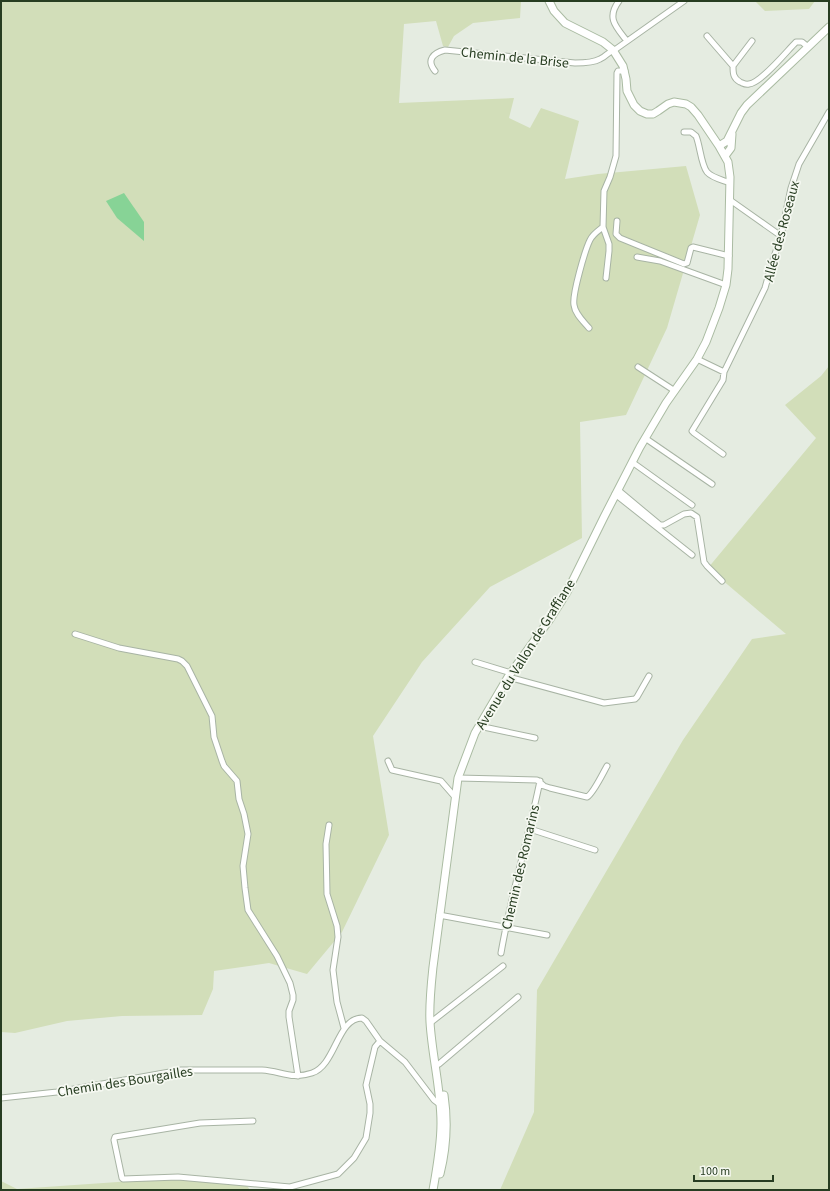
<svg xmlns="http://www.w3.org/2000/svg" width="830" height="1191" font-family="'Source Sans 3',sans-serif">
<rect width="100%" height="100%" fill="#e5ece1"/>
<path fill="#d2deb9" d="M1,1H521L520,18L473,23L454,36L448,47L443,46L436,21L404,24L399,103L514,98L509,118L530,128L541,108L579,121L565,179L598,174L686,166L700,215L667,328L626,415L580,422L582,538L490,587L422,662L373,736L389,835L342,932L307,974L269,963L214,971L213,989L202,1015L122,1016L67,1021L15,1033L1,1032Z
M755,1H815L809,9L765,11Z
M829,366V1190H500L534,1112L537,990L683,740L752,639L786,634L708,568L816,438L785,405L821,376Z
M161,1179L245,1183L250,1190H1V1181L17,1189Z"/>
<path fill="#87d396" d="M124,193L144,222V241L117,218L106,201Z"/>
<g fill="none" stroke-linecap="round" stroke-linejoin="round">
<defs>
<path id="street" d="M619,1C606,18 616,27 627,41
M707,36L733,66
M752,41L733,66C733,73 733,78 740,82C743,83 745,85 749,84C761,83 786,52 796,42H802L808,47
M435,71C426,60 433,53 445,50L575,63C583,63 593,63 600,59C607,56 607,52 616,49L684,1
M684,132H691L696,136C700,145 701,165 707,172C712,178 723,180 730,183
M730,200L781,236
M617,221L616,234L620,238L684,264L687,263L691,248L693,247L729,256
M637,257L660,261L726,285
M606,278L609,251V244L603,227L604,191L610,177L616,156L617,73L618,71H625
M589,328C583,321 575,314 574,305C572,295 585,250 590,240C593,234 598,231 603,227
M697,359L724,372
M638,367L675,391
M645,438L712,484
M723,454L694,433L692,431L723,380L724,372L765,288L772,263L781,236L791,188L799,164L829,112
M632,462L692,505
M618,490L660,525H664L684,514L691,513L697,517L704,562L707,566L722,581
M615,494L692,555
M75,634L119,648L178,659L182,661L187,666L212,716L214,737L222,761L224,766L237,781L239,799L244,814L248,834L243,866L245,888L248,910L277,956L290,983L293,995V1000L289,1011V1017L298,1076
M475,662L511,673
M508,677L604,703L635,699L637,697L649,676
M479,726L535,738
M388,761L392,770L441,781L455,797
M458,778L537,780L544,786L550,788L587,797C593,794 603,773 607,766
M329,825L326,844L327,894L337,926L338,937L333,970L337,1002L344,1028
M530,829L595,850
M439,915L547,935
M501,953C511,895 528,839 540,781
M430,1023L503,966
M435,1066L439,1064L518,997
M1,1098L57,1092L181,1070H262C281,1071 291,1080 312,1073C336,1065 337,1018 362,1018L366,1021L380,1041L405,1062L434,1100L438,1103H442
M253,1121L200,1123L115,1137L114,1140L122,1178L123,1179L178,1177L290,1187L338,1174L354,1158L366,1138L370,1113V1104L366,1085L375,1047L380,1041"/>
<path id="secondary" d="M719,146L727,141L741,113L747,105L829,27
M725,156L731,148L732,134
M440,1174C447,1146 448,1122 444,1095
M433,1190C437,1168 441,1146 441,1123C441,1089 432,1056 430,1022C429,1004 431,986 433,967L458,778L475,733L508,677L550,619L567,592L604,517L640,447L666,403L697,359L706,342L719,308L726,285L728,269L730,177L728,162L719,146L698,115L691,107L686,104L674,102L668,104L658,111L653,114H647L640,111L634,105L627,91L626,79L623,66L613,50L603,42L565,23L554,11L549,1"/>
</defs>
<use href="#street" stroke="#a8b4a4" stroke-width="7"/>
<use href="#secondary" stroke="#aabba2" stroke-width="9"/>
<use href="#street" stroke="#fff" stroke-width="5"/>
<use href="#secondary" stroke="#fff" stroke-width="7"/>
</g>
<g text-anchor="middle" stroke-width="3.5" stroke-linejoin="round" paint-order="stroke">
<g font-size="14" fill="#273d21" stroke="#f5f8f1">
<text transform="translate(515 57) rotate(6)" y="5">Chemin de la Brise</text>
<text transform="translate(781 231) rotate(-75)" y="5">Allée des Roseaux</text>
<text transform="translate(525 654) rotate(-58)" y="5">Avenue du Vallon de Graffiane</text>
<text transform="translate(520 867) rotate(-77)" y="5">Chemin des Romarins</text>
<text transform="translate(125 1081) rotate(-9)" y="5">Chemin des Bourgailles</text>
</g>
</g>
<rect width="830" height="1191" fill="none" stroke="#273d21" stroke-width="4"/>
<path d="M694 1175v6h79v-6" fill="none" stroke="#273d21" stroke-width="2"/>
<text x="700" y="1175" font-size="12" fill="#273d21" stroke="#f5f8f1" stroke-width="3" paint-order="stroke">100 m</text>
</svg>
